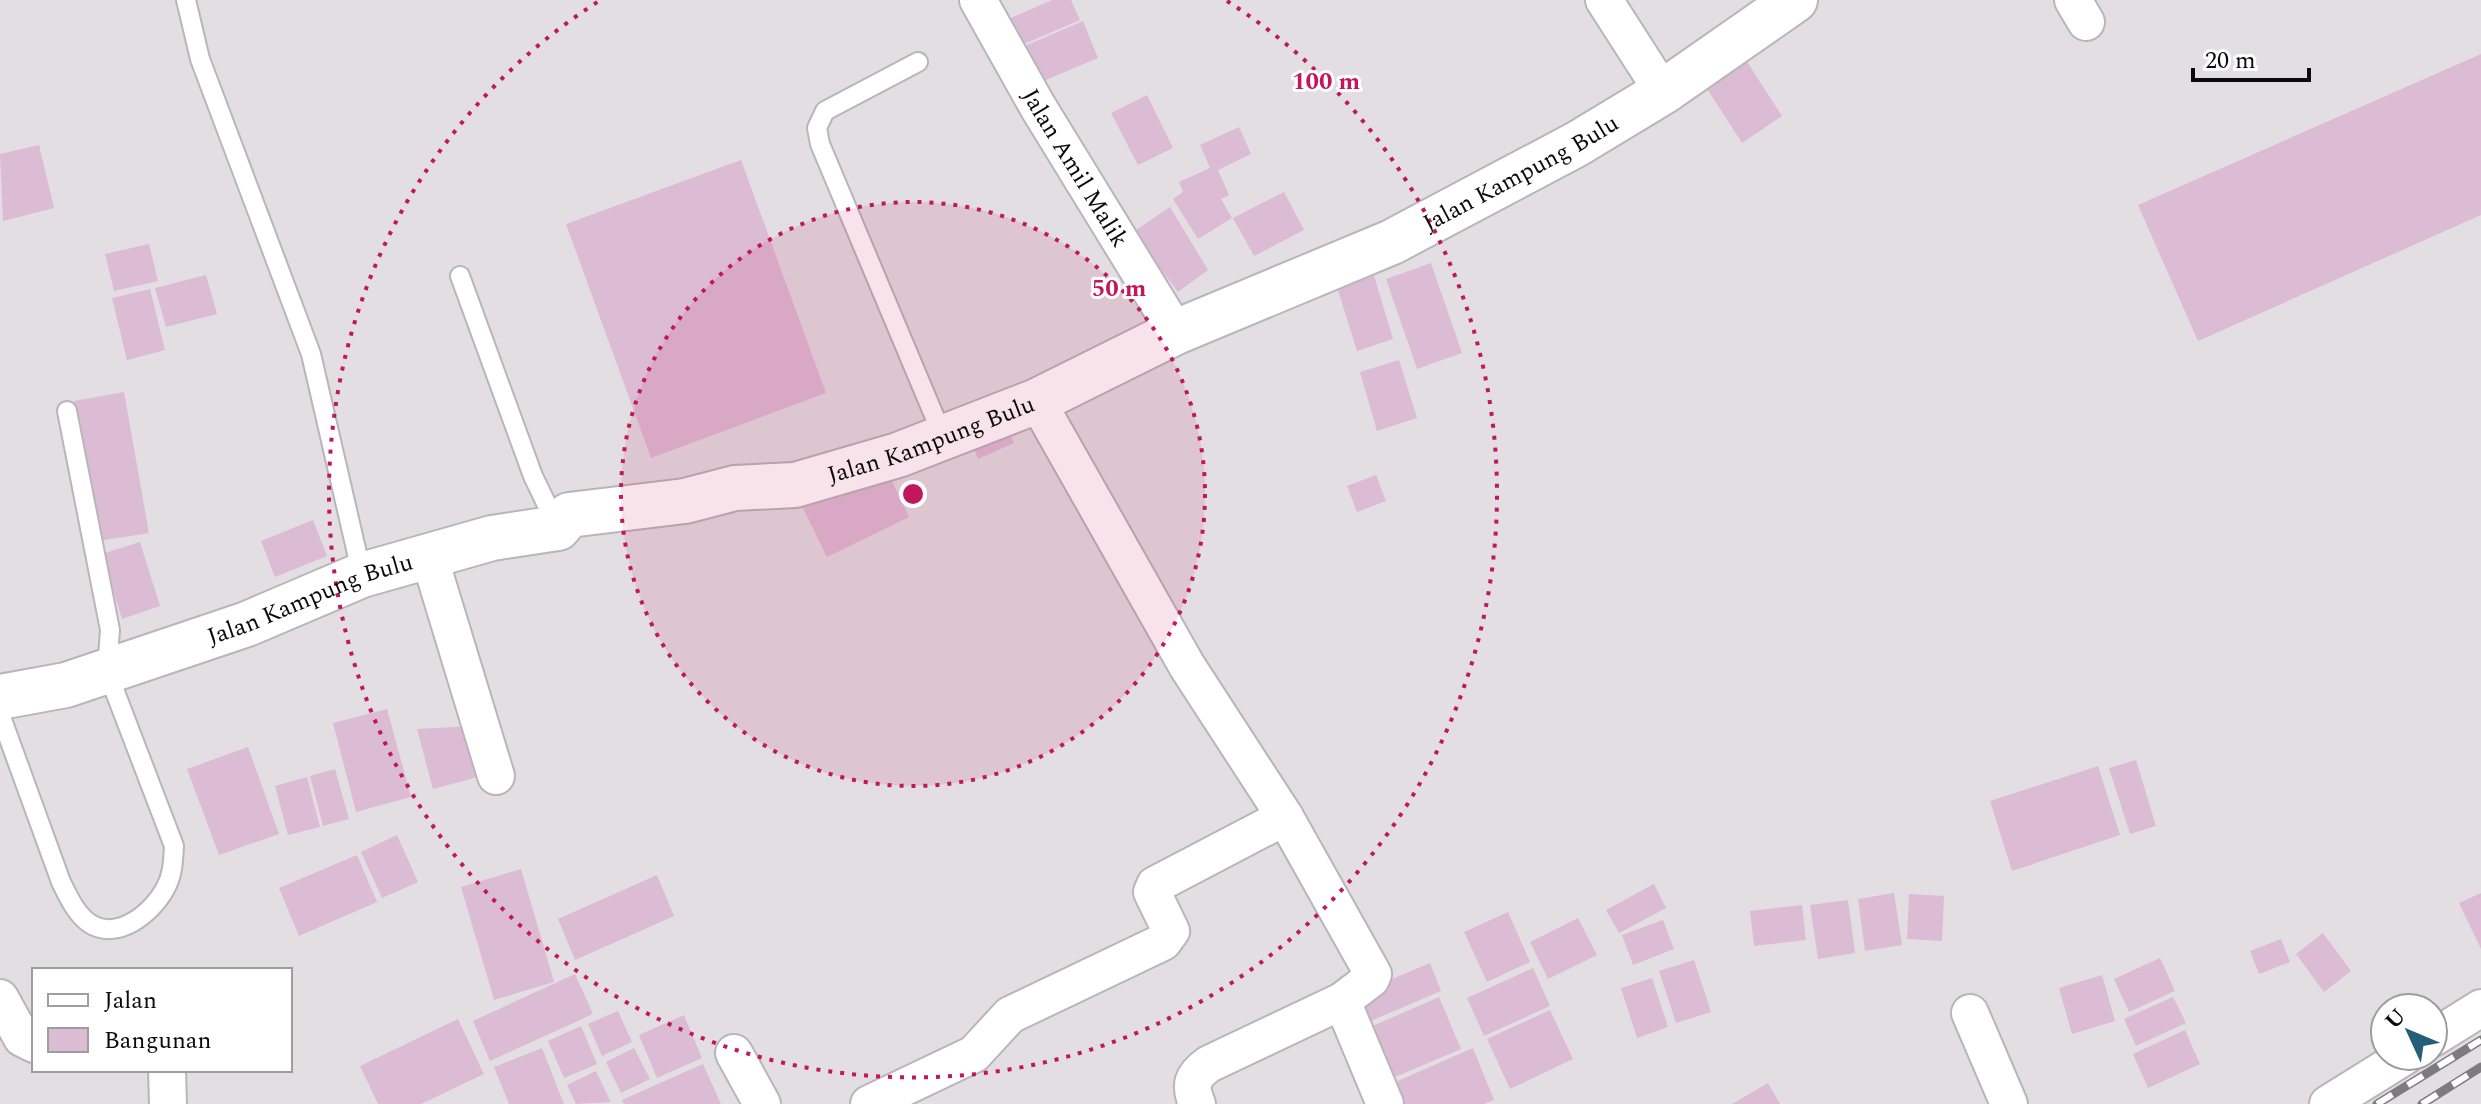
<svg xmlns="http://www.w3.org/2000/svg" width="2481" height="1104" font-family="Spectral,serif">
<rect width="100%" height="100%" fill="#e2dee2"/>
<path fill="#dcbcd4" d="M1052,0H1071L1080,20L1017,47L1006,20Z
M1083,21L1098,58L1034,85L1018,49Z
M2481,54V215L2198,341L2138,205Z
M1744,57L1782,116L1742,143L1704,84Z
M1147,95L1173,148L1138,165L1111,113Z
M1239,127L1251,154L1218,170L1229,195L1221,199L1232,218L1198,239L1173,199L1183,192L1179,182L1210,168L1200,145Z
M39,145L54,208L3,221L0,154Z
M741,160L826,393L651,458L566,224Z
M1284,192L1304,230L1254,256L1233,218Z
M1170,207L1208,270L1178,292L1133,232Z
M149,244L158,281L114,291L105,254Z
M1431,263L1462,353L1417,369L1386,279Z
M1373,272L1393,339L1357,351L1336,284Z
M206,275L217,314L166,327L155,288Z
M150,289L165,350L127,360L112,298Z
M1399,360L1417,418L1377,431L1360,372Z
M124,392L149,533L98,541L74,401Z
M1003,418L1014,443L978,459L968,434Z
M882,460L909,517L827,557L799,500Z
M1376,475L1386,501L1357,512L1347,486Z
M313,520L327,556L275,577L261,541Z
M140,542L160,606L122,619L102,554Z
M387,709L411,797L356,812L333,723Z
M474,726L485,775L433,789L417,729Z
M248,747L279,834L219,855L187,769Z
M2136,760L2156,826L2130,834L2109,768Z
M2098,766L2120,835L2012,871L1990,801Z
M335,769L349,819L323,826L310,776Z
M307,777L320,827L288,835L275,786Z
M397,835L418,882L382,898L361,852Z
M357,855L377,902L299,936L279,888Z
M521,869L554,982L494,1000L461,887Z
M657,875L674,916L575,960L558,919Z
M1654,884L1666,908L1619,933L1606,910Z
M1894,893L1902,945L1865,951L1858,899Z
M2481,893V949L2459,903Z
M1909,894L1944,896L1942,941L1907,939Z
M1848,900L1855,953L1818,959L1810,905Z
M1802,905L1806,940L1754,946L1750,911Z
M1508,912L1530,962L1487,982L1464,932Z
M1578,918L1597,955L1548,979L1530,942Z
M1663,920L1674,949L1633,965L1622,935Z
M2323,933L2351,971L2324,992L2296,954Z
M2281,939L2290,962L2259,974L2250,951Z
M2160,958L2175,991L2129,1012L2114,979Z
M1694,960L1711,1012L1676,1023L1659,971Z
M1430,963L1441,991L1366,1023L1354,995Z
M1533,968L1550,1006L1484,1036L1467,998Z
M575,974L593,1014L490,1061L473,1021Z
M2102,975L2115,1021L2072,1034L2059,988Z
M1652,978L1668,1027L1637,1038L1621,988Z
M1439,997L1461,1049L1388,1080L1366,1029Z
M2173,997L2186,1023L2136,1046L2124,1019Z
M1550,1010L1573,1059L1510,1089L1487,1039Z
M618,1011L632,1042L602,1056L588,1024Z
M684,1015L702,1058L657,1078L639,1035Z
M458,1019L484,1074L421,1104H378L360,1066Z
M581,1026L597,1064L564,1078L548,1041Z
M2185,1030L2200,1064L2148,1088L2133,1054Z
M542,1048L564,1104H509L494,1067Z
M634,1048L650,1079L621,1093L606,1062Z
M1473,1048L1494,1100L1484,1104H1392L1384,1087Z
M703,1064L721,1104H624L622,1100Z
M596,1071L611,1102L576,1104L567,1085Z
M1768,1083L1780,1104H1732Z"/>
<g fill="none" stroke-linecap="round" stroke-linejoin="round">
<defs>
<path id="service" d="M186,0L200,59L311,354L362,575
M918,62L825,111L817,128L820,144L944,439
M460,276L533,476L558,528
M0,714L61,882C68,896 76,914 89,923C117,942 152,913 165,889C173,875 173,861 174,846L107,671L110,630L67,411"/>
<g id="minor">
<path id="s1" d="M978,0L1038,107L1176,332"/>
<path d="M1604,0L1663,92"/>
<path d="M2073,0L2086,22"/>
<path d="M1037,401L1187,666L1285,817L1373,974L1371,979L1342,1001L1209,1064C1192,1076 1189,1085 1197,1104"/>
<path d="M429,556L496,776"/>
<path d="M0,998L22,1038L34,1044"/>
<path d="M1342,1001L1385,1104"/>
<path d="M1970,1013L2009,1104"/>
<path d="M2433,1038L2481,1008"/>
<path d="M734,1053L762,1104"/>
<path d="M167,1070L168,1104"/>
<path d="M869,1104L974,1054L1010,1015L1163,942L1171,931L1152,892L1155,885L1285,817"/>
<path d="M2328,1104L2405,1056"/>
</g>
<g id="tertiary">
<path id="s2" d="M0,697L66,685L247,624L362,575L492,538L558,528L569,515L685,501L735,488L795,485L898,455L1037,401L1176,332L1392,242L1577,144L1663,92L1795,0"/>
</g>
</defs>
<use href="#service" stroke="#b9b5b9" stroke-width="22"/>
<use href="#minor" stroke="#b9b5b9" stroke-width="40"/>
<use href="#tertiary" stroke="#b9b5b9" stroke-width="48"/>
<use href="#service" stroke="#fff" stroke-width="18"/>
<use href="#minor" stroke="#fff" stroke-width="36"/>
<use href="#tertiary" stroke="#fff" stroke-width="44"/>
<defs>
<path id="rail" d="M2377,1104L2481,1040
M2422,1104L2481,1067"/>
</defs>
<use href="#rail" stroke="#7d7b7d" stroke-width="9"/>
<use href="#rail" stroke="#fff" stroke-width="6" stroke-dasharray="18" stroke-linecap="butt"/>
</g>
<circle cx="913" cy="494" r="292" fill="#c2185b" fill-opacity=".12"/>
<g fill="none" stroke="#c2185b" stroke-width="4" stroke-dasharray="4 8">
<circle cx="913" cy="494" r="292"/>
<path d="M1227 1A584 584 0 1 1 599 1"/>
</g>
<g text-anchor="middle" stroke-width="6" stroke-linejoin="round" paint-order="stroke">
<g font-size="24" fill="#0c0b0c" stroke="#fff">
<text dy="8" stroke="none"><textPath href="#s1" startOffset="194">Jalan Amil Malik</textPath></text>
<text dy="8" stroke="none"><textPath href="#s2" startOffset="1622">Jalan Kampung Bulu</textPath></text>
<text dy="8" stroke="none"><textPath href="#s2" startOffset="974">Jalan Kampung Bulu</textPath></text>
<text dy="8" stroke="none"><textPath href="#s2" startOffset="326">Jalan Kampung Bulu</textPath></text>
</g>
</g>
<circle cx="913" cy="494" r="12" fill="#c2185b" stroke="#fff" stroke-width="4"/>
<g font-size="24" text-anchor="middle" font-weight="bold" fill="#c2185b" stroke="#fff" stroke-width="6" stroke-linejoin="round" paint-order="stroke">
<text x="1326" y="89">100 m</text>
<text x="1119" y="296">50 m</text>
</g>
<rect x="32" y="968" width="260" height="104" fill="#ffffff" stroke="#9e9d9e" stroke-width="2"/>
<rect x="48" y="994" width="40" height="12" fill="#ffffff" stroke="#9e9d9e" stroke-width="2"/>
<text x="104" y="1008" font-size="24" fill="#0c0b0c">Jalan</text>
<rect x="48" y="1028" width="40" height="24" fill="#dcbcd4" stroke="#9e9d9e" stroke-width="2"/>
<text x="104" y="1048" font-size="24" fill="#0c0b0c">Bangunan</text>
<g transform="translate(2409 1032) rotate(314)"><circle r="38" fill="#ffffff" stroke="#9e9d9e" stroke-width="2"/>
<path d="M0-6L14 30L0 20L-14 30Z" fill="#245f78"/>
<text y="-12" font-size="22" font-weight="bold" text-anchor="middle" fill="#0c0b0c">U</text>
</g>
<path d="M2193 68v12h116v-12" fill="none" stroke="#0c0b0c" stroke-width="4"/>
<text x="2205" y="68" font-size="24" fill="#0c0b0c" stroke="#ffffff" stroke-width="6" paint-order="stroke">20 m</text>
</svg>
